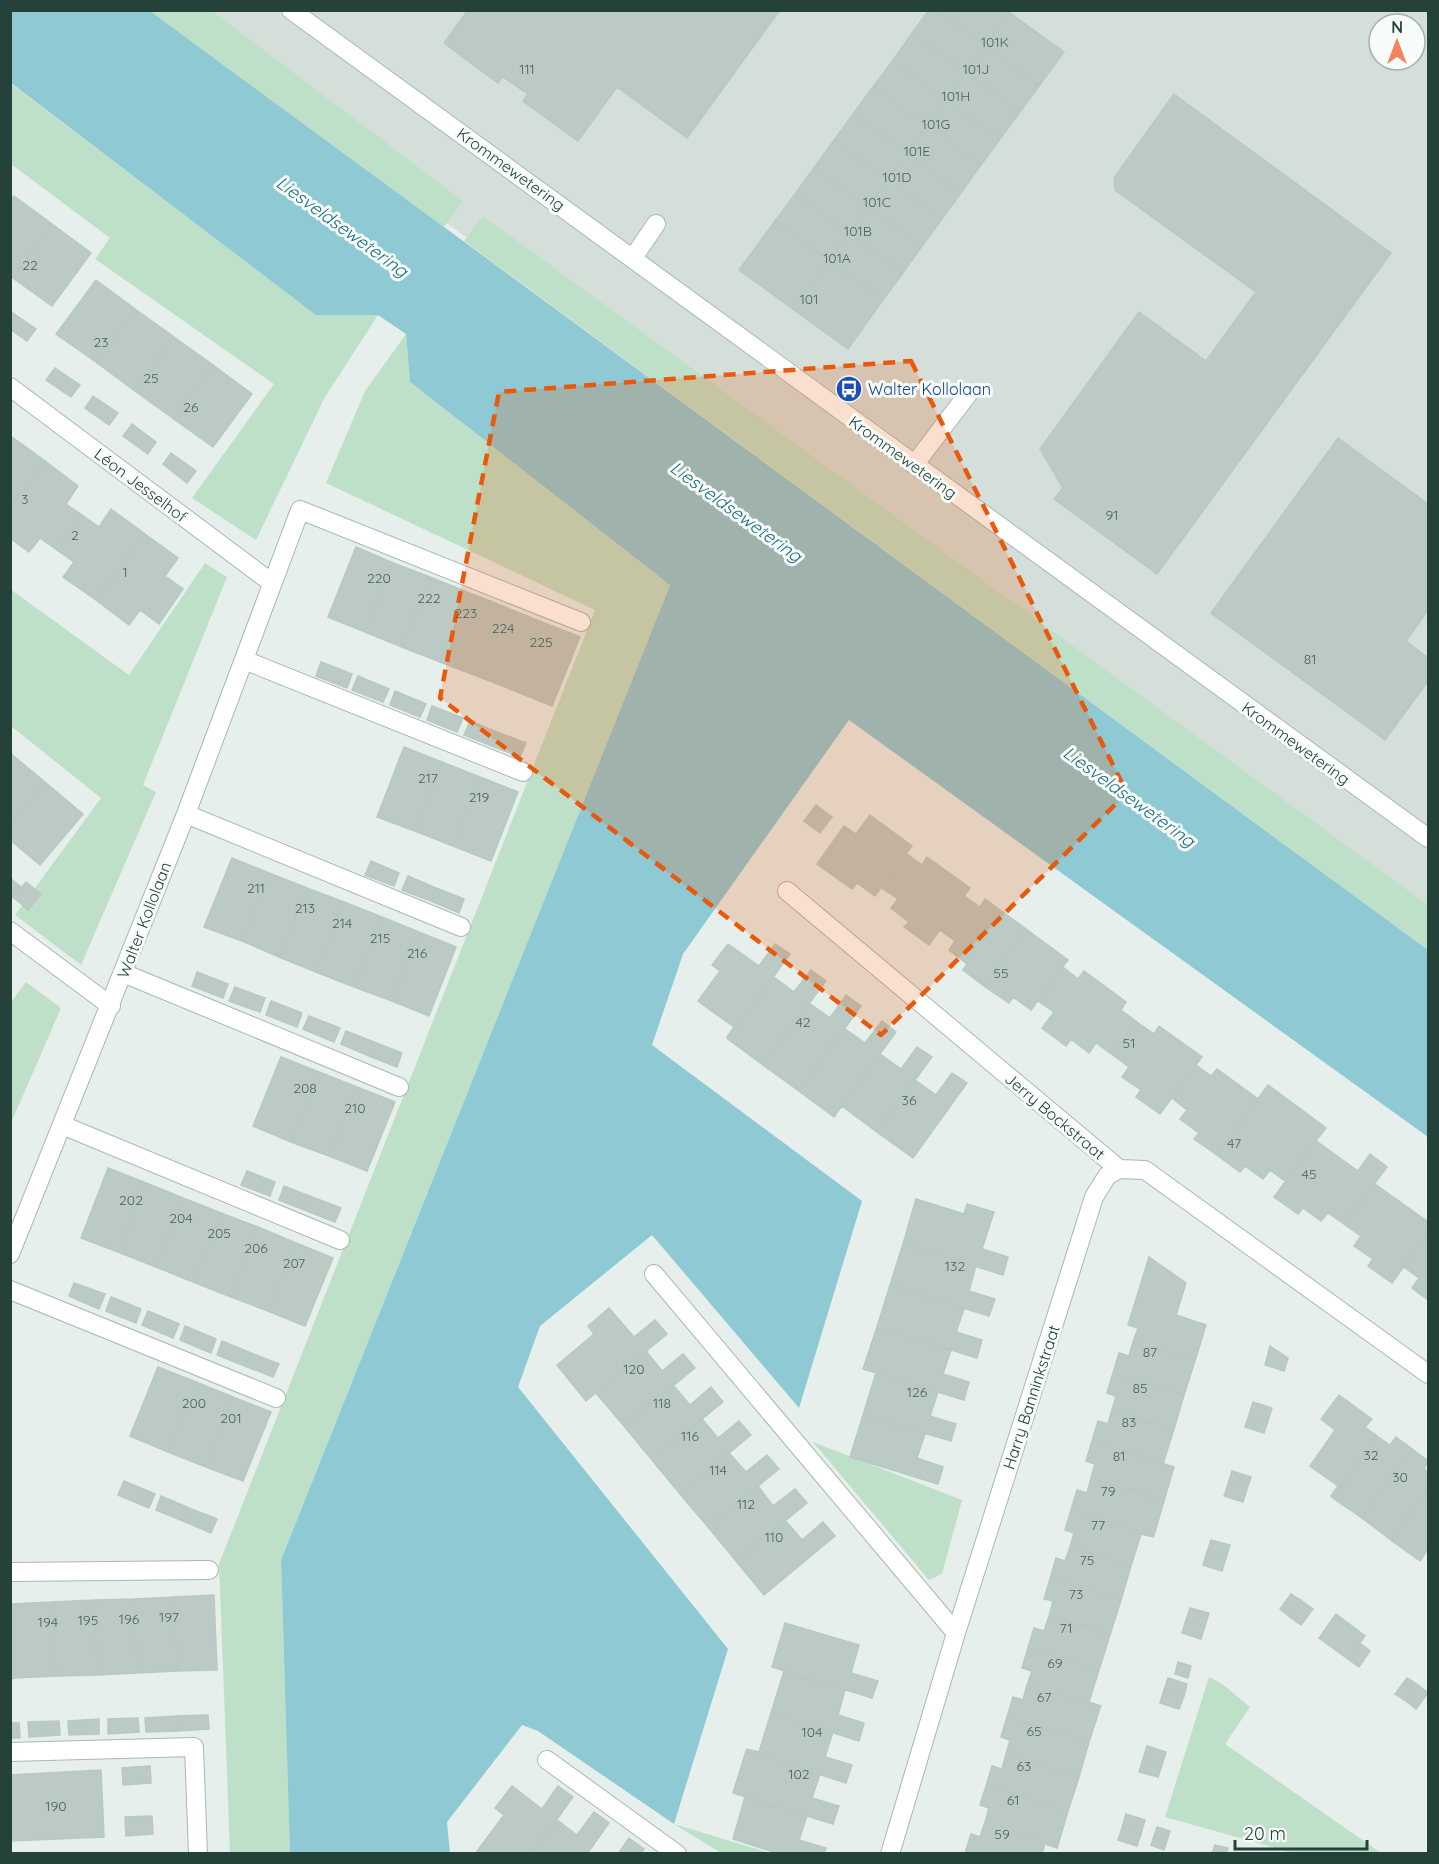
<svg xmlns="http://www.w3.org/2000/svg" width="1439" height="1864" font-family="Quicksand,sans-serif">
<rect width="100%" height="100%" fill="#e6efeb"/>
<path fill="#d4dfda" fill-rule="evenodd" d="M155,11H1428V936ZM1379,24H1415V60H1379Z"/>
<path fill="#bfe0c8" d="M150,11H212L463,201L444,227Z
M10,83L316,314L378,315L325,397L256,540L192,498L274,384L95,259L110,238L11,164Z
M483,216L1428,905V950L464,241Z
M406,334L410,382L670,585L281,1560L290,1853H230L219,1564L595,610L326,483L365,391Z
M205,563L227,577L143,785L156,792L81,965L15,915L101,798L11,726L10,589L129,675Z
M26,982L61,1008L11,1123V1002Z
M813,1442L962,1500L942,1574L929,1580Z
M1209,1677L1221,1683L1250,1707L1225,1744L1381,1853H1293L1165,1817Z
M674,1824L770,1853H721Z"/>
<path fill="#8ec9d4" d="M10,11H150L1428,950V1137L849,720L683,954L652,1045L862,1201L799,1408L652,1235L540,1326L518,1387L728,1649L674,1824L538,1731L522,1725L447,1822L450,1853H290L281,1560L670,585L410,382L406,334L378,315H316L11,83Z"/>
<path fill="#bbcac4" stroke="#b8c9c2" stroke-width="1.5" d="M468,10H780L687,138L617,87L578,141L523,101L528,94L503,77L498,83L444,43Z
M929,10H937L986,46L966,72L912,33Z
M937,10H1007L1010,13L986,46Z
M1010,13L1064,52L1039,86L986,46Z
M912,33L966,72L946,100L893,60Z
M986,46L1039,86L1020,112L966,72Z
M893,60L946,100L927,126L873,87Z
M966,72L1020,112L1000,139L946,100Z
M873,87L927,126L907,153L853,114Z
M1174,94L1391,253L1157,574L1054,499L1063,488L1040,449L1139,312L1206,361L1256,292L1115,190L1114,178Z
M946,100L1000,139L981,165L927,126Z
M853,114L907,153L888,180L834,140Z
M927,126L981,165L961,193L907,153Z
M834,140L888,180L868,207L814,168Z
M907,153L961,193L942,219L888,180Z
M814,168L868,207L848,233L795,194Z
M888,180L942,219L922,246L868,207Z
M795,194L848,233L829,260L775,221Z
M14,196L52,224L13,278L10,276V200Z
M868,207L922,246L903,273L848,233Z
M775,221L829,260L793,309L739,270Z
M52,224L91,253L52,306L13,278Z
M848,233L903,273L883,300L829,260Z
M829,260L883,300L848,349L793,309Z
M96,280L135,309L96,362L56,334Z
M135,309L174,337L135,391L96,362Z
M10,311L36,329L27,341L10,329Z
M174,337L213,365L174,419L135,391Z
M213,365L252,394L213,447L174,419Z
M55,368L80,385L71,397L46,380Z
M93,396L118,413L109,425L85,408Z
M132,424L156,442L148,454L123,436Z
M12,437L45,461L10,508V439Z
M1338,438L1428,504V610L1406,641L1428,658V681L1385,740L1211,613Z
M171,453L196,471L187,483L163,464Z
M45,461L78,486L66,504L82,515L57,550L40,538L29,552L10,538V508Z
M111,509L145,534L96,600L63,577L74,562L57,550L82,515L99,527Z
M145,534L178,558L165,576L183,589L159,624L140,610L129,625L96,600Z
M356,547L393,563L365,632L328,617Z
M393,563L430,577L402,647L365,632Z
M430,577L467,592L440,662L402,647Z
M467,592L505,607L477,676L440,662Z
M505,607L542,622L515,691L477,676Z
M542,622L580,637L552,706L515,691Z
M321,662L352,674L347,688L316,676Z
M358,676L389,689L383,702L352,690Z
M395,691L426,704L420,717L390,705Z
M432,706L463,718L457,732L427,720Z
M470,721L497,732L492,746L464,735Z
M497,732L526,743L520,757L492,746Z
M404,747L442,762L415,831L377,817Z
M10,753L46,783L10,824Z
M442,762L480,777L453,846L415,831Z
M480,777L518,792L491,861L453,846Z
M46,783L83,814L40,865L10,840V824Z
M816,805L832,817L820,833L804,821Z
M870,815L912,846L875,896L857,883L852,889L817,864L844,826L856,834Z
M907,854L922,865L927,857L970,888L929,945L904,927L909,922L891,908L898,899L882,888Z
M232,858L269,873L242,941L204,927Z
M371,861L399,873L394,886L365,875Z
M269,873L307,888L279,957L242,941Z
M408,876L436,888L431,901L402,890Z
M10,878L21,887L12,898L10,897Z
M26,882L41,894L28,910L13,897Z
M307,888L344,902L316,972L279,957Z
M436,888L464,899L459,913L431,901Z
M964,896L980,907L985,899L1026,929L984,986L963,970L967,964L949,950L955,941L940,930Z
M344,902L382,917L354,987L316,972Z
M382,917L419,932L392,1001L354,987Z
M1026,929L1068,960L1031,1010L1013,997L1009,1003L984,986Z
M419,932L456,947L429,1016L392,1001Z
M728,944L759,966L775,944L790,954L728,1039L727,1037L734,1027L698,1001L720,971L712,965Z
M1063,967L1078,979L1084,971L1126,1002L1121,1010L1137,1022L1113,1055L1096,1043L1089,1053L1071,1039L1066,1046L1042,1028L1054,1012L1038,1001Z
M811,970L826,981L763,1065L728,1039L774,977L794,992Z
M197,972L228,984L223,998L192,986Z
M235,987L265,998L260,1012L229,1001Z
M846,995L861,1006L799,1091L763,1065L809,1003L830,1018Z
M271,1001L302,1013L297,1027L266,1015Z
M309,1016L340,1028L334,1042L303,1029Z
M882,1021L896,1032L834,1117L799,1091L845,1029L865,1043Z
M1137,1022L1154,1034L1159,1026L1202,1057L1160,1114L1136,1097L1141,1090L1122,1077L1129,1067L1113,1055Z
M346,1031L374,1042L369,1056L341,1044Z
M374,1042L402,1053L397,1067L369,1056Z
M917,1047L932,1057L877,1132L842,1106L880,1054L901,1069Z
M281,1057L319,1072L291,1142L253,1126Z
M1196,1065L1211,1076L1217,1069L1258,1099L1217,1155L1194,1139L1199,1133L1180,1119L1187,1110L1172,1098Z
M319,1072L357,1087L329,1156L291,1142Z
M952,1073L967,1083L913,1158L877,1132L915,1080L936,1095Z
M1268,1085L1326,1128L1285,1181L1270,1170L1263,1179L1245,1166L1240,1172L1217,1155Z
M357,1087L395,1102L367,1171L329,1156Z
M1315,1140L1358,1171L1370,1154L1387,1167L1344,1224L1328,1213L1321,1221L1303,1208L1298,1214L1274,1197Z
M108,1168L146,1183L118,1252L81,1238Z
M247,1171L275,1182L270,1196L241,1185Z
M146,1183L183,1198L156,1267L118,1252Z
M1375,1184L1428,1222V1233L1392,1283L1368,1266L1373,1259L1354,1246L1361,1236L1344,1224Z
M284,1186L312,1197L307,1211L279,1200Z
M312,1197L341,1208L335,1222L307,1211Z
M183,1198L221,1213L193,1282L156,1267Z
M916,1199L964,1214L967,1204L994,1212L982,1249L1008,1257L1003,1275L903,1244Z
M221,1213L258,1227L231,1297L193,1282Z
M258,1227L296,1243L268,1311L231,1297Z
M1428,1234V1300L1412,1288L1419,1278L1404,1267Z
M296,1243L333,1258L305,1326L268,1311Z
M903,1244L976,1266L969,1291L995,1299L989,1316L890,1285Z
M1149,1257L1186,1283L1176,1315L1206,1325L1195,1361L1133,1342L1138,1328L1128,1325Z
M74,1283L105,1294L99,1309L69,1296Z
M890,1285L964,1309L956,1332L982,1340L977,1358L877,1327Z
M111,1297L141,1309L136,1323L106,1311Z
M609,1308L634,1337L655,1320L667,1334L586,1401L557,1365L594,1334L588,1326Z
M148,1311L179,1324L173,1338L142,1325Z
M185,1326L216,1339L211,1353L180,1340Z
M877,1327L951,1350L943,1374L969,1382L964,1400L863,1369Z
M222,1341L251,1353L245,1366L217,1355Z
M1133,1342L1195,1361L1184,1395L1113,1373L1119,1353L1129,1356Z
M1270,1346L1288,1358L1284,1371L1265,1365Z
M646,1351L662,1371L683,1354L695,1368L624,1426L596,1393Z
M251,1353L279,1364L273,1377L245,1366Z
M158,1367L196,1382L168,1452L130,1436Z
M876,1373L938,1392L930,1416L956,1424L951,1441L863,1415Z
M1113,1373L1184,1395L1174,1429L1112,1410L1116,1396L1107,1393Z
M196,1382L233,1397L206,1467L168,1452Z
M673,1385L690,1405L711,1387L723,1402L652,1460L624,1426Z
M1339,1395L1372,1419L1365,1427L1377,1436L1333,1498L1331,1496L1338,1486L1310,1466L1335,1430L1321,1419Z
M233,1397L271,1412L243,1481L206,1467Z
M1253,1402L1272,1408L1268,1421L1249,1415Z
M1112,1410L1174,1429L1163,1464L1092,1441L1098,1421L1108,1424Z
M863,1415L925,1434L917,1458L943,1467L938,1484L850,1457Z
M1249,1415L1268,1421L1264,1433L1245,1427Z
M702,1419L718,1438L739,1421L751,1435L680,1494L652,1460Z
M1377,1436L1390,1445L1396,1437L1412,1449L1362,1518L1333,1498Z
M1092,1441L1174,1467L1164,1501L1091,1478L1095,1464L1086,1461Z
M1412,1449L1428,1461L1424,1469L1428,1473V1488L1391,1540L1362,1518Z
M729,1453L746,1472L767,1455L779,1469L708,1527L680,1494Z
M1232,1471L1251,1477L1247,1489L1228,1484Z
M1091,1478L1164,1501L1154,1535L1071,1510L1077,1490L1087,1493Z
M124,1481L155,1494L149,1508L118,1495Z
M1228,1484L1247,1489L1243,1502L1224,1496Z
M758,1486L773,1506L795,1489L807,1503L736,1561L708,1527Z
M1428,1488V1549L1420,1561L1391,1540Z
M161,1496L189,1508L183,1521L156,1510Z
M189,1508L217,1519L211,1533L183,1521Z
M1071,1510L1154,1535L1153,1537L1141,1534L1131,1566L1070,1547L1074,1533L1065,1530Z
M785,1520L802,1540L823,1522L835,1536L764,1595L736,1561Z
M1211,1540L1230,1545L1226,1558L1207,1552Z
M1070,1547L1131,1566L1121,1600L1050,1579L1056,1558L1065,1561Z
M1207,1552L1226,1558L1222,1571L1203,1565Z
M1050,1579L1121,1600L1110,1635L1049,1616L1053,1601L1044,1599Z
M1291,1594L1302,1601L1290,1617L1280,1609Z
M214,1595L217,1670L177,1671L174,1597Z
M174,1597L177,1671L137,1673L134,1599Z
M134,1599L137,1673L97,1675L94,1600Z
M94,1600L97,1675L56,1676L53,1602Z
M1302,1601L1313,1609L1301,1625L1290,1617Z
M53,1602L56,1676L16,1678L13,1604Z
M10,1604H13L16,1678L10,1679Z
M1190,1608L1209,1613L1205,1626L1186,1620Z
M1336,1614L1365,1636L1348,1659L1319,1638Z
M1049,1616L1110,1635L1099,1670L1028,1648L1034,1628L1044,1631Z
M1186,1620L1205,1626L1201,1639L1182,1633Z
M785,1623L859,1645L851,1673L878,1681L872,1698L772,1667Z
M1360,1643L1370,1651L1359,1667L1348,1659Z
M1028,1648L1099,1670L1089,1702L1101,1706L1100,1708L1027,1685L1032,1671L1022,1668Z
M1178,1662L1191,1666L1188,1678L1175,1674Z
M784,1671L845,1690L838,1715L864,1723L859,1741L771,1713Z
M1168,1678L1187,1684L1184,1696L1164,1690Z
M1407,1678L1418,1685L1406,1701L1395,1694Z
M1027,1685L1100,1708L1089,1742L1007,1717L1013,1697L1023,1700Z
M1418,1685L1428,1693L1416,1709L1406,1701Z
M1164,1690L1184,1696L1179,1709L1160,1703Z
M771,1713L833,1732L825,1757L852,1765L846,1783L746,1751L747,1749L759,1752Z
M208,1715L209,1729L177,1731L176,1716Z
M176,1716L177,1731L146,1732L145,1718Z
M1007,1717L1089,1742L1079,1777L1006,1754L1010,1740L1001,1737Z
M138,1718L139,1732L108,1734V1719Z
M99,1719V1734L69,1735L68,1721Z
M59,1721L60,1735L29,1737L28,1722Z
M10,1723H19L20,1738H10Z
M1147,1746L1166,1752L1162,1765L1143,1759Z
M746,1751L820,1774L812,1798L839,1806L833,1824L733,1793Z
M1006,1754L1079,1777L1068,1811L986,1786L992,1766L1002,1769Z
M1143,1759L1162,1765L1158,1777L1139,1772Z
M150,1766L151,1783L123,1785L122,1768Z
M101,1770L104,1837L10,1841V1775Z
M512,1786L542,1809L558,1786L573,1797L532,1854H475L504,1815L495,1808Z
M986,1786L1068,1811L1058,1845L985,1822L989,1808L980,1805Z
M745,1797L807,1816L799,1840L826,1848L824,1854H780L733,1839Z
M594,1812L609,1823L587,1854H532L557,1820L577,1835Z
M1126,1814L1145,1820L1141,1834L1122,1828Z
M152,1816L153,1834L126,1836L125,1817Z
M985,1822L1058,1845L1057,1848L1045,1844L1042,1854L965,1853L971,1834L980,1837Z
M1157,1827L1170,1831L1164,1850L1151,1845Z
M1122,1828L1141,1834L1137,1846L1118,1840Z
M629,1838L644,1849L641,1854H618Z
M1215,1845L1228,1848L1226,1854H1212Z"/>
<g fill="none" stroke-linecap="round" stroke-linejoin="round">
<defs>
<path id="lane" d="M633,258L656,224
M914,465L968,394"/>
<path id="street" d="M291,10L1428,838
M10,387L272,583
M244,660L523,772
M186,814L461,927
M787,891L1119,1169L1145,1170L1428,1374
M10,931L111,1006
M123,973L399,1087
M62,1125L340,1240
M10,1254L186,814L300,510L581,622
M654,1274L956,1633
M10,1290L276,1398
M10,1572L209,1570
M10,1752L194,1747L198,1854
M547,1760L677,1854
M890,1854L956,1633L1094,1197L1107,1176L1119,1169"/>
</defs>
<use href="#lane" stroke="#a8b8b2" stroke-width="20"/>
<use href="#street" stroke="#a8b8b2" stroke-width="20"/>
<use href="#lane" stroke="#fff" stroke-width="18"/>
<use href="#street" stroke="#fff" stroke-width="18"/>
</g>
<path fill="#e8590c" fill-opacity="0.2" stroke="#e8590c" stroke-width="4.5" stroke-dasharray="12 8" stroke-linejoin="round" d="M911,361L1127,793L881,1035L440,698L499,392Z"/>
<defs>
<symbol id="bus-disc" viewBox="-11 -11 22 22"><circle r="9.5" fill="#1a4fb4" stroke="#f7fbf9"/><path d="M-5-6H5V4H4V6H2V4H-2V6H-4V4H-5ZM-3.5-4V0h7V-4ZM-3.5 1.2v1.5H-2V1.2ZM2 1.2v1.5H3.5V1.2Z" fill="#fff"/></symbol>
</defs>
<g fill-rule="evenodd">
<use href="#bus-disc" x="834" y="374" width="30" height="30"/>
</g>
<g text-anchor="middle" stroke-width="6" stroke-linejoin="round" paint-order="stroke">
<g font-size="14" fill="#4a645c">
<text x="995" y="47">101K</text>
<text x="527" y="74">111</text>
<text x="976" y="74">101J</text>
<text x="956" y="101">101H</text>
<text x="936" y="129">101G</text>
<text x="917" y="156">101E</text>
<text x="897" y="182">101D</text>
<text x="877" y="207">101C</text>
<text x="858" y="236">101B</text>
<text x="837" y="263">101A</text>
<text x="30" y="270">22</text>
<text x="809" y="304">101</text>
<text x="101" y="347">23</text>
<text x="151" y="383">25</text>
<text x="191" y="412">26</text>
<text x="25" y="504">3</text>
<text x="1112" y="520">91</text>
<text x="75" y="540">2</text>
<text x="125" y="577">1</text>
<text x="379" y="583">220</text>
<text x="429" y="603">222</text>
<text x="466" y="618">223</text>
<text x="503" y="633">224</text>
<text x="541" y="647">225</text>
<text x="1310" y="664">81</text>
<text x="428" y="783">217</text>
<text x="479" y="802">219</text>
<text x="256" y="893">211</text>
<text x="305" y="913">213</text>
<text x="342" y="928">214</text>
<text x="380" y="943">215</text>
<text x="417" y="958">216</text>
<text x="1001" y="978">55</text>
<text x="803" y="1027">42</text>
<text x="1129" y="1048">51</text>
<text x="305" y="1093">208</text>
<text x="909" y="1105">36</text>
<text x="355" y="1113">210</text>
<text x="1234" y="1148">47</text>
<text x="1309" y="1179">45</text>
<text x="131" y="1205">202</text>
<text x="181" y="1223">204</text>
<text x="219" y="1238">205</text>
<text x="256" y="1253">206</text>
<text x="294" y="1268">207</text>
<text x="955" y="1271">132</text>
<text x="1150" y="1357">87</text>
<text x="634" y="1374">120</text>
<text x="1140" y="1393">85</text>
<text x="917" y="1397">126</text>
<text x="194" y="1408">200</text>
<text x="662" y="1408">118</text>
<text x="231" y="1423">201</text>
<text x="1129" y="1427">83</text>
<text x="690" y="1441">116</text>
<text x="1371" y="1460">32</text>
<text x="1119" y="1461">81</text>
<text x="718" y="1475">114</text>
<text x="1400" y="1482">30</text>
<text x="1108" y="1496">79</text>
<text x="746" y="1509">112</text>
<text x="1098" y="1530">77</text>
<text x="774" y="1542">110</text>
<text x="1087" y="1565">75</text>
<text x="1076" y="1599">73</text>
<text x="169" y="1622">197</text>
<text x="129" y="1624">196</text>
<text x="88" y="1625">195</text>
<text x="48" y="1627">194</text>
<text x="1066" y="1633">71</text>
<text x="1055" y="1668">69</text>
<text x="1044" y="1702">67</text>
<text x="1034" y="1736">65</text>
<text x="812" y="1737">104</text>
<text x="1024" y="1771">63</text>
<text x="799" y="1779">102</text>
<text x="1013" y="1805">61</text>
<text x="56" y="1811">190</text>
<text x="1002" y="1839">59</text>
</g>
<g font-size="16" fill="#24423a" stroke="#f7fbf9">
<text transform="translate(511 169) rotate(36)" y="6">Krommewetering</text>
<text transform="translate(903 457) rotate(36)" y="6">Krommewetering</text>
<text transform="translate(141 485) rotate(37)" y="6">Léon Jesselhof</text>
<text transform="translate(1296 743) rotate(36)" y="6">Krommewetering</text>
<text transform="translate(144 920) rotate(-69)" y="6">Walter Kollolaan</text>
<text transform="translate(1055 1116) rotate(40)" y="6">Jerry Bockstraat</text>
<text transform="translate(1031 1397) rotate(-72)" y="6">Harry Banninkstraat</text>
</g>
<g font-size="16" fill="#164399" stroke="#f7fbf9" text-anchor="start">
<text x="868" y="395">Walter Kollolaan</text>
</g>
<g font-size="18" font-style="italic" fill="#1c6f80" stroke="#f7fbf9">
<text transform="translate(342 227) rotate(36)" y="6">Liesveldsewetering</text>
<text transform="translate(736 512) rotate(36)" y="6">Liesveldsewetering</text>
<text transform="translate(1129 797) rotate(36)" y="6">Liesveldsewetering</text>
</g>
</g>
<rect width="1439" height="1864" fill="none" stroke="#24423a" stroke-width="24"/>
<g transform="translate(1397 42)"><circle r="28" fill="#f7fbf9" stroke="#a3b1ad" stroke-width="1.5"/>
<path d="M0-4.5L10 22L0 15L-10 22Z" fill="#f4845f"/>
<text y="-9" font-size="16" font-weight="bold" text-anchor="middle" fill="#24423a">N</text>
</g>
<path d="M1235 1840v9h132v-9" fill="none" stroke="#24423a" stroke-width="3"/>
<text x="1244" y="1840" font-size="18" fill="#24423a" stroke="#f7fbf9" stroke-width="4.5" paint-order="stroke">20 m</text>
</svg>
